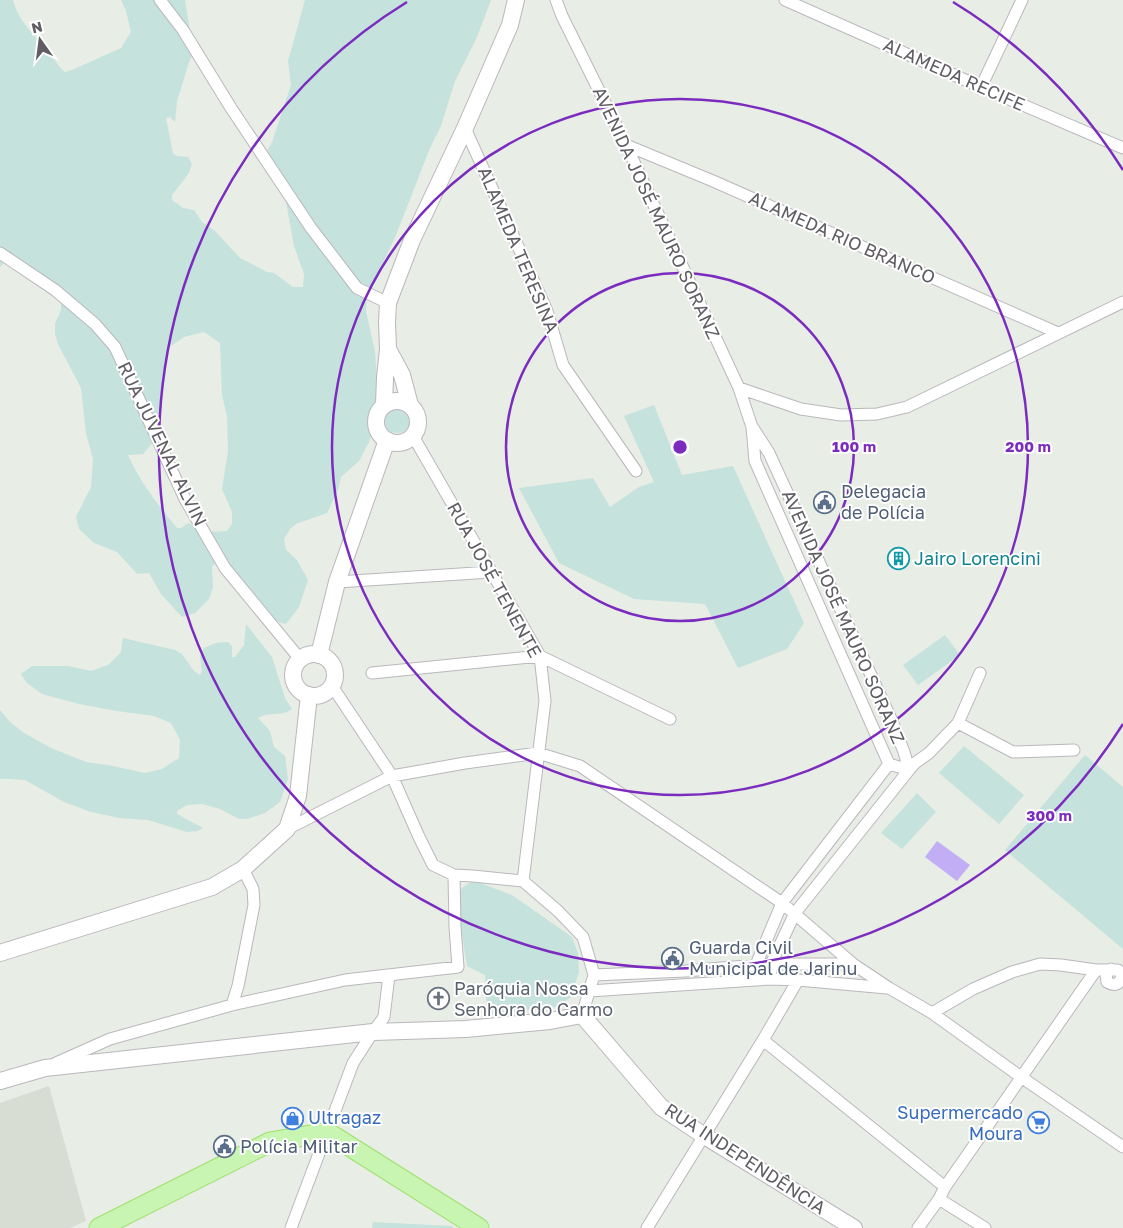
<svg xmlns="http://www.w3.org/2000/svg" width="1123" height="1228" font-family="'Golos Text',sans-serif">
<rect width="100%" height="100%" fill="#e8ede5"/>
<path fill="#d8ddd4" d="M49,1086L86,1221L70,1228H0V1103Z"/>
<path fill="#c5e2dd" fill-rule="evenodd" d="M0,0H13C18,21 36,37 50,53C55,59 58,67 65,72L72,70L121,48L131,32L126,11L121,0H185L190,31L197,46L189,62L177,101L175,122L170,117L166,118L173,154L177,156L188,157L192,164L189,173L172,195V200L183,208L194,210L202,222L215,231L240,258L267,272L274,273L293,287H303L304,274L294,246L286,202L278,182L262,160L272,142L291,85L288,61L305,0H491L477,37L455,81L441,126L430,148L396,235L367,297L366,311L375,352L378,397L375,423L369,442L359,461L341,477L338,490L327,513L296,524L290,529L284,539L286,550L297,560L308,580L299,607L286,624C266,623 240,582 226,569C223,567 219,565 215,563L212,567L213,587L209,599L195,613L182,617L161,594L149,573L137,574L117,552L94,543L79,529L76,517L91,487L93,459L86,433L81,388L58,344L55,334V324L61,310V303L54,295L10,264L4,263L0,267ZM204,332L220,343L222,395L227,416L228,451L222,489L232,512V524L227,531L210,532L188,523L181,528H177C158,505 140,482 128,455L143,454L160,434L157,421L168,348L184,337Z
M654,405L682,475L733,466L804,623L787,649L738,668L705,604L634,599L559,563L519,488L593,478L610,507L639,487L654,482L624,416Z
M383 419a14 14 0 1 1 28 0a14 14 0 1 1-28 0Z
M246,624L272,657L285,698L292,709C282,717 269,711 258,718L270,731L274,747L285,756L288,779L280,802L265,813L247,819H239L220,809L203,804L187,805L177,811V814L203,828L197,831L187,832L148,820L120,818L91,812L64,802L25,780L7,779H0V710L10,722L24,733L51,748L86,762L108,765L145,773L162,769L179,758L180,740L171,723L154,716L117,711L79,704L42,694L27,683L21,674L32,666H68L91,671L108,665L121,652L123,638L175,650L182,654L194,671L200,675L202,671L200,656L204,648L216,643L228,642L232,646V657H235L244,645Z
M945,635L960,655L918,685L903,665Z
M964,746L1024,795L999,824L939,773Z
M1085,755L1123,787V949L1005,850Z
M917,793L936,812L902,849L881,833Z
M475,881L512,895L572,937L578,953L579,972L571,997L557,1007L487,1015L485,975L467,966C465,951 456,904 460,892C463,885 469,883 475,881Z
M373,1222L453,1226V1228H372Z"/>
<path fill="#c2aef5" d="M937,841L970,865L957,881L925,857Z"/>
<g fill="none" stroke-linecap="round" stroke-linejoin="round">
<defs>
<path id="minor" d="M160,0L183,30L231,108L311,228L357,288L388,303
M556,0L562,16L626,145L739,388L752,427L755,461L889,764L782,903L756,965
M785,0L981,87L1123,148
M981,87L1022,0
M465,128L547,311L563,365L636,471
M626,145L713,181L1058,333
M0,253L55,290L95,324L115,347L185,499L225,568L300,659
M739,388L801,409L841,415L877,414L907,407L1123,302
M753,428L769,453L892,721L904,752L909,770L795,913L771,964L770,979
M413,436L540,656L545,701L523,881
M337,582L491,572
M372,673L540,656L670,719
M332,686L392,776L419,837L433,865L454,875
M958,723L1013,752L1074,750
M889,764L909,770L915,763L929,753L958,723L980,673
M287,829L392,776L465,763L538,753L580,766L782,903L853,964L889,988L932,1013L1021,1077L1123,1147
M594,975L685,971L771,964H853
M589,991L770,979L798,980L887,988
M232,1005L238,986L254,905L253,889L243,869
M932,1013L973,989L1012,972L1040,964L1061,965L1096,970H1118L1122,975C1120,984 1116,987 1107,982L1106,974L1111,969
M763,1040L945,1187
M56,1063L110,1039L232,1005L345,980L458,967L455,927L454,875L473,876L523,881L558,911L583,937L594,975L582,1015
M939,1199L985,1228
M291,1228L353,1063L373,1032L384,1017L389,975
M647,1228L763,1040L798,980
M918,1228L939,1199L945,1187L1096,970"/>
<path id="secondary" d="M388,349L402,375L410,405
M376 422a21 21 0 1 1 42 0a21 21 0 1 1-42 0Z
M384,405L385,377L388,349L387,322L388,303L412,240L465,128L510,25L516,0
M293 675a21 21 0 1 1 42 0a21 21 0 1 1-42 0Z
M319,655L337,582L387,440
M0,953L212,887L243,869L287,829L298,796L309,695
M0,1081L45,1068L373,1032L466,1029L550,1021L582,1015L661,1107L703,1135L854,1228"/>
<path id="primary" d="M99,1228L270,1142L327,1132L479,1228"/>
</defs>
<use href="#minor" stroke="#bab7bd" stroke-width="13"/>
<use href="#secondary" stroke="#bab6bd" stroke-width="18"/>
<use href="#primary" stroke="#9fe06b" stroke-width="21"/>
<use href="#minor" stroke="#fff" stroke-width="11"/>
<use href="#secondary" stroke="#fff" stroke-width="16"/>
<use href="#primary" stroke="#c8f5b2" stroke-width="19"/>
</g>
<g fill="none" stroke="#7b2cbf" stroke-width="2.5">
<circle cx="680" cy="447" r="174"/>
<circle cx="680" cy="447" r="348"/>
<path d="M1123 724A522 522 0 1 1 407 2M953 2A522 522 0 0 1 1123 170"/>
</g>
<defs>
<symbol id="civic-ring" viewBox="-11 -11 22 22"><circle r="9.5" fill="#fff" stroke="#5c6f8a" stroke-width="1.5"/><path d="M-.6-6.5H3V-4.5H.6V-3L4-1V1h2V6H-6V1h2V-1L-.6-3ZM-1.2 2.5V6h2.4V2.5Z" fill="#5c6f8a"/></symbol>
<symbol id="building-ring" viewBox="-11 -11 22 22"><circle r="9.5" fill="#fff" stroke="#0f9aa8" stroke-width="1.5"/><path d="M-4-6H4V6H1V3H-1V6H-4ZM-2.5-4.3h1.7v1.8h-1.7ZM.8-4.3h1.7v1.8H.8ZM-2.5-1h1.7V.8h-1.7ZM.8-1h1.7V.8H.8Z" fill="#0f9aa8"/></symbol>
<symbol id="church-ring" viewBox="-11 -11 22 22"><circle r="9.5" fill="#fff" stroke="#6b7280" stroke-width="1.5"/><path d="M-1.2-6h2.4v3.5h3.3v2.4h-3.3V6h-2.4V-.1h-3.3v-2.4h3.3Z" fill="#6b7280"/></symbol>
<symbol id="shop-ring" viewBox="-11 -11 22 22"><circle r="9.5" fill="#fff" stroke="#3f7fe0" stroke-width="1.5"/><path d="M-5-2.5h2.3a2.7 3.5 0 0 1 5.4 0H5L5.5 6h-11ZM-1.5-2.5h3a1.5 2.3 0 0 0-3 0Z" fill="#3f7fe0"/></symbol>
<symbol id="supermarket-ring" viewBox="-11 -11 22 22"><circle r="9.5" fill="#fff" stroke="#3f7fe0" stroke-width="1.5"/><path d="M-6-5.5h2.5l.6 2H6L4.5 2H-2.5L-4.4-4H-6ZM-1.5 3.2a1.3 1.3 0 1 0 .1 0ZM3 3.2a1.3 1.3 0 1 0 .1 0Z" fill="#3f7fe0"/></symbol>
</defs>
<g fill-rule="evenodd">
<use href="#civic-ring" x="812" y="490" width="25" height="25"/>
<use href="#building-ring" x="886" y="546" width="25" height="25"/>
<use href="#civic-ring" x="660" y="946" width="25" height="25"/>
<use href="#church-ring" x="426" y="986" width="25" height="25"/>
<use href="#shop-ring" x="280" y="1106" width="25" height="25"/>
<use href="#supermarket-ring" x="1026" y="1110" width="25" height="25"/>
<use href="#civic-ring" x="212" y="1134" width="25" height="25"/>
</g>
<g text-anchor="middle" stroke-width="4" stroke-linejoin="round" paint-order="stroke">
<g font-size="18" fill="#605d64" stroke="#fff">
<text transform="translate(954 75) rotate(24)" y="6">ALAMEDA RECIFE</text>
<text transform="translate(656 213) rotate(65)" y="6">AVENIDA JOSÉ MAURO SORANZ</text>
<text transform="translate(842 238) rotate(24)" y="6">ALAMEDA RIO BRANCO</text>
<text transform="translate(518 250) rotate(67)" y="6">ALAMEDA TERESINA</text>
<text transform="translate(162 444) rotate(64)" y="6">RUA JUVENAL ALVIN</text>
<text transform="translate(494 580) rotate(61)" y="6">RUA JOSÉ TENENTE</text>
<text transform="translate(843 617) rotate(66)" y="6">AVENIDA JOSÉ MAURO SORANZ</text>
<text transform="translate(745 1159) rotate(33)" y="6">RUA INDEPENDÊNCIA</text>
</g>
<g font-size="18" fill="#4e5e75" stroke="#fff" text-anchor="start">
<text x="841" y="498">Delegacia<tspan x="841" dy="21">de Polícia</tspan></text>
<text x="689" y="954">Guarda Civil<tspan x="689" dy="21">Municipal de Jarinu</tspan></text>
<text x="240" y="1153">Polícia Militar</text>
</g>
<g font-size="18" fill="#0d838f" stroke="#fff" text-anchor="start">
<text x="914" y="565">Jairo Lorencini</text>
</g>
<g font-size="18" fill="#5b616d" stroke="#fff" text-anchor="start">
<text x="454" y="995">Paróquia Nossa<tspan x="454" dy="21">Senhora do Carmo</tspan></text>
</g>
<g font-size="18" fill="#366cbe" stroke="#fff" text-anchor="end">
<text x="1023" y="1119">Supermercado<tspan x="1023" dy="21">Moura</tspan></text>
<text x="308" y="1124" text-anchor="start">Ultragaz</text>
</g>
</g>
<circle cx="680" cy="447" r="8" fill="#7b2cbf" stroke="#fff" stroke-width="2.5"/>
<g font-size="15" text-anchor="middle" font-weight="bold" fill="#7b2cbf" stroke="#fff" stroke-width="4" stroke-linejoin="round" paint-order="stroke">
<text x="854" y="452">100 m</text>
<text x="1028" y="452">200 m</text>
<text x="1049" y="821">300 m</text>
</g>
<g transform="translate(40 40) rotate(346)" stroke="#ffffff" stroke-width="4" paint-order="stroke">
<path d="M0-4L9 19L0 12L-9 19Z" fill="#605d64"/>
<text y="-8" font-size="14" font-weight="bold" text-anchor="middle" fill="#605d64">N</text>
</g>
</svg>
